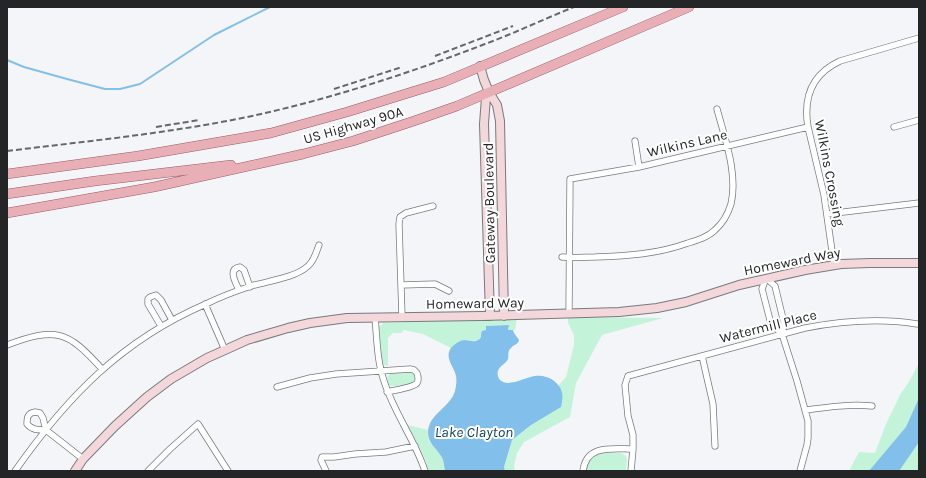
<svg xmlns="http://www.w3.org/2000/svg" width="926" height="478" font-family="Karla,sans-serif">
<rect width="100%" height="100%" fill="#f3f5f9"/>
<path fill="#c3f4da" d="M568,317L663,318L602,335L576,383L570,417L524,442L517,453L514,466L515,471H505L504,467L512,440L562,400V391L558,386L566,377L574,345V335L568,323Z
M517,318L515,330H508L509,325L486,326V331L478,340L473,341L464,340L454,345L451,348L423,334L404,330L401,333H393L388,338V366L383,365L382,364L379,327L383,323Z
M919,363V471H849L859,452L875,453L886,424L900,395L910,380Z
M410,372L413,373L416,376L415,380C409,385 396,388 389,385C382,369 400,372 410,372Z
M408,425L428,430C426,445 438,447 442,458C444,462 444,467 445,471H428L426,461Z
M606,452L621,453L626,456L627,460L626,471H584C590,457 590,454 606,452Z"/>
<path fill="#82bfea" d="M509,325L508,330H513L514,333L519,340C518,345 514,344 511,348C507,351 509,355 508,359C506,364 499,366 498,371C497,374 498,377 500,380C508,388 525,377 535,376C546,374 559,381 562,392C563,397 562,402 561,407L531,425L512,440L504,467L505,471H445C444,466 444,460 441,456C437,449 428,443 428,433C428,414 450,408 455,391C456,386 457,381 456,376C454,366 444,358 451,348C454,344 459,341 464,340C469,340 477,344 481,337C481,335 481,333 482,331L486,330V326Z
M919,398V442L899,471H869L906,427Z"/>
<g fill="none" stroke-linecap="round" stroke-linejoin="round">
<path stroke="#82bfea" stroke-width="2" d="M7,60L24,67L67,79L105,89H120L140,84L214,35L270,7"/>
<defs>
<path id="street" d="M894,127L919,120
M635,141L639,167
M827,214L919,203
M562,257C573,258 584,257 595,257C627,256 658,254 688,243C698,240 708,237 715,230C723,223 728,214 731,204C738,174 725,139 717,109
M834,265L824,195L808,127C803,97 812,74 840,61L919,38
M401,285L435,284L449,291
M239,290C236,283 227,269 240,267L244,270L250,287
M205,304L225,350
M569,313L570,179L639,167L808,127
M375,317C377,339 377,361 384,381C394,413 415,440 425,471
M402,317L399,224L400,217L406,213L433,206
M161,326L148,304V299L150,297L156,295L161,300L172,320
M782,334L771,324L762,289L766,278L775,286L784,323L782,334L797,381L808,421V438L807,445L800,471
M7,345C56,327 67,330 102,369
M702,356L713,404L715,446
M277,387L310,378L336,374L410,369L414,370L417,373C418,376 419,380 417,383C413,388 394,390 387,392
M806,410C828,407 850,404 872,406
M35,412L40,413L43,418L46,430C38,430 32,430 27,424C27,417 28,413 35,412Z
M46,430L83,459
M15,471C67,397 122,340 206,304C220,297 236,291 251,286C268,281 295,278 308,266C314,261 316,253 319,245
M148,471L170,449L198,424L228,471
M326,471L321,460L322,457H334L355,454L386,452L415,446
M583,471C586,444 613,449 633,449
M631,471L633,449V435L628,416L625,385L628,376L805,328C842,321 880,318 917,324"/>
<path id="secondary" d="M480,66L484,80L489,92L497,105L500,121L504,316
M489,92L486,97L484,124L490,316
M75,471L83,459L115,426L147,397L171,379L207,358L225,350L247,340L288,328L310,323L347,318L482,316L619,312L657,308L686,302L739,285L805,270L841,264L870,263H919"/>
<path id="primary" d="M7,174L138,156L271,133L347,112L444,82L623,7
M7,194L95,181L231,165
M7,213L154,187L303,154L353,141L414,121L457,106L689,7"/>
</defs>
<use href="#street" stroke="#787a7d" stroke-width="7"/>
<use href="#secondary" stroke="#787a7d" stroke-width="10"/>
<use href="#primary" stroke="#995c65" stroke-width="10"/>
<use href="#street" stroke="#fff" stroke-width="5.5"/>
<use href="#secondary" stroke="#f3d7db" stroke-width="8"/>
<use href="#primary" stroke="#e8afb7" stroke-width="9"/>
<path stroke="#666769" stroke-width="2" stroke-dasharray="6 3" stroke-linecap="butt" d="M435,56L513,26
M334,89L402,67
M156,127L199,120
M7,151C89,141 171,133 252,116C330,99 410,73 485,44C515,33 544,19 574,7"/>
</g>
<g text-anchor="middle" stroke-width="4" stroke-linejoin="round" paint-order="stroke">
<g font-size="14" fill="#242526" stroke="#fff">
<text transform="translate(353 125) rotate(-16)" y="5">US Highway 90A</text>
<text transform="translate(687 143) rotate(-13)" y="5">Wilkins Lane</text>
<text transform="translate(830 173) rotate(79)" y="5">Wilkins Crossing</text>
<text transform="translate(489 203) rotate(-91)" y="5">Gateway Boulevard</text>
<text transform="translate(792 261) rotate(-11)" y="5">Homeward Way</text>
<text transform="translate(475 303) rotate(-1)" y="5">Homeward Way</text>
<text transform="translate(768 326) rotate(-14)" y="5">Watermill Place</text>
</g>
<g font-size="15" font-style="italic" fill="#12425f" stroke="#fff">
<text x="474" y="437">Lake Clayton</text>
</g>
</g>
<rect width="926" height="478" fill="none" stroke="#242526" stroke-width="16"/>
</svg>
